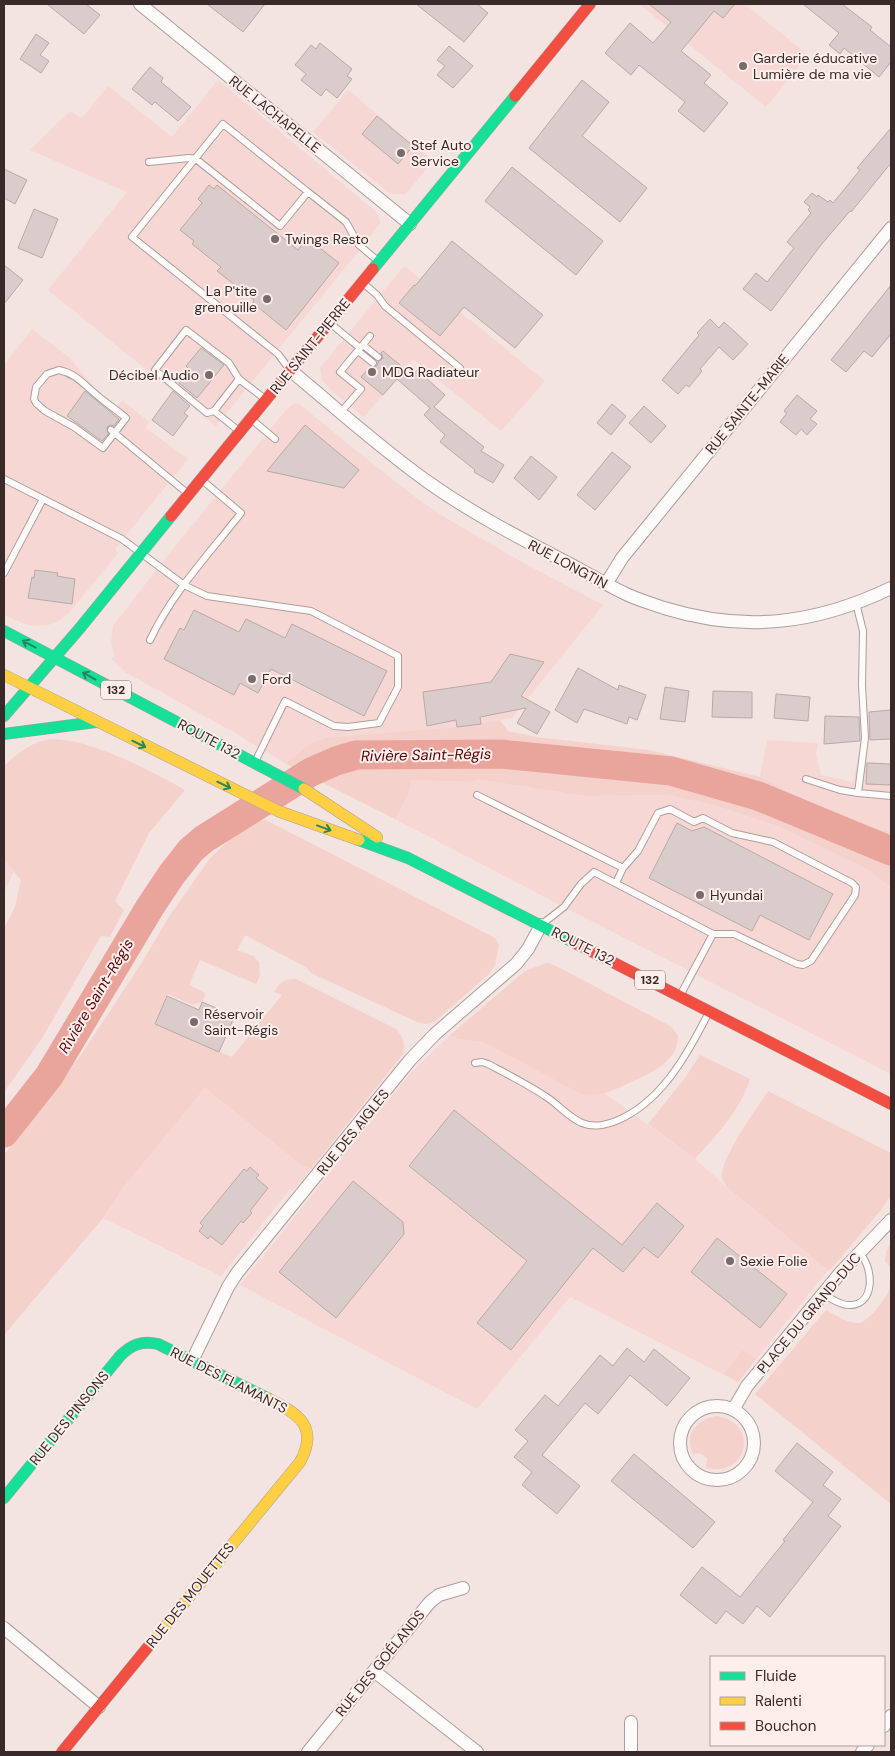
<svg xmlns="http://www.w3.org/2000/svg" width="895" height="1756" font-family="'DM Sans',sans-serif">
<rect width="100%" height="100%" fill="#f3e3e1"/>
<path fill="#f7d7d3" d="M639,4H745L808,55L766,107Z
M218,80L375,211L379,218L380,223L370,237L216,426L48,290L127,192L30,150L70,111L82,118L108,86L172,137Z
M348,90L433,161L406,194H393L387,191L313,132Z
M404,266L545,381L501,431L413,359L364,417L334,393L322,380L320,368Z
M32,329L71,359L98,392L117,407L122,400L149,422L146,428L188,459L115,549L118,553L69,613L60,620L48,625L38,626L25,624L4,615V365Z
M298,403L368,460L419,500L446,518L520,561L603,605L512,718L457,727L327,739L310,743L286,764L237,734L125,672L111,658L115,656L111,643L113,626L168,555L286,410L293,404Z
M767,740L818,743L816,754L821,775L852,782L854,778L857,762L862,761L891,764V832L841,819L760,777Z
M477,779L585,796L666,795L714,805L780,827L869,870L891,888V1074L564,907L395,819L409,794L412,780L472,782Z
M4,859L14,871L4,893Z
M450,1035L458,1039L483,1042L579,1093L596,1095L604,1093L695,1159L728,1188L828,1270L738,1382L570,1297L477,1409L240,1285L407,1077Z
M205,1088L301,1165L311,1169L293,1191L290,1189L221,1276L103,1218L122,1189Z"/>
<path fill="#f5d1cc" d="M500,720L508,731L536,737L649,750L760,777L841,819L891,832V888L869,870L780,827L714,805L666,795L585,796L477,779L472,782L412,780L409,794L395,819L286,764L310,743L327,738L457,727Z
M50,739C91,739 149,770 185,790L149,833L115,901L124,910L110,937L101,936L41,1040L4,1092V928L15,907L21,880L4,859V766C18,753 31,742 50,739Z
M266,820L495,938L499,945L495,965L489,974L434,1022L426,1024L417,1022L311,973L306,967L245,935L237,950L253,956L259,962L260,976L256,984L200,960L189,985L204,992L205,995L203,1001L193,1005L168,994L155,1024L232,1057L282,995L274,992C279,983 286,978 296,979L396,1029C403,1037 406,1044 403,1054L311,1169L301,1165L205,1088L122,1189L103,1218L4,1335V1155L81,1055L141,964L170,915L211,857L233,837L258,821Z
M547,963L556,966L672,1027L678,1036C678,1062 651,1073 631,1082C614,1090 598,1099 579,1093L483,1042L458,1039L450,1035L525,971Z
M700,1055L750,1079C740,1111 717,1134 695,1159L648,1124L685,1078Z
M768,1091L891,1153V1195L881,1210L831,1269L828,1270L728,1188C726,1185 723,1182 722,1178C719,1160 757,1108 768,1091Z
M891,1242V1504L755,1394L826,1310C836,1315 847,1323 858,1323C867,1324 886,1298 889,1290C891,1282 890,1274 890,1267L885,1261L886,1253Z
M743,1350L756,1359L738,1382L724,1374Z
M717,1416C760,1423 748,1478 706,1468L707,1459C703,1454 699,1452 693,1455C684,1434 696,1419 717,1416Z"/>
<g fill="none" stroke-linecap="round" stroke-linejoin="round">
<path stroke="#e9a49c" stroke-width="29" d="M4,1133L49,1076L150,907L172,874L191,850L204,839L311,772L336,761L356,755L501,754L671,771L758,796L891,851"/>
</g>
<path fill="#daccca" stroke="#b7aaa8" d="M47,4H86L100,15L84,34Z
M207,4H265L243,32Z
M416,4H477L488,13L464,42Z
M649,4H735L723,18L714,11L681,51L711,75L704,83L728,103L704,132L678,111L685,102L639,65L631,75L605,53L630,23L653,43L671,22Z
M803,4H842L872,27L870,30L891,47V62L879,77L844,48L840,54L829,45L839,33Z
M36,34L49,43L40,55L49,61L41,73L20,59Z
M320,43L352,69L347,76L352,79L337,98L326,89L321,96L301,80L306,74L295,65L311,45L316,49Z
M449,46L473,66L453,88L437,75L445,66L437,60Z
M150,67L163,78L161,82L191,107L178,121L155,102L152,105L132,89Z
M582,80L609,102L582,136L647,188L620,222L529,148Z
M377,116L413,146L398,164L362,134Z
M891,128V163L851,212L850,211L821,245L771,311L743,289L756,273L767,282L794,248L787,242L811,213L808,210L810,207L804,202L812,193L817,197L818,195L828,202L830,200L833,203L860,170L857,168Z
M512,167L603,241L576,275L485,201Z
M4,169L27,180L15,204L4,198Z
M209,185L214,189L217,185L298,250L307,238L339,263L286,330L253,303L254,300L217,271L221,267L192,244L194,241L180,230L202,203L198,199Z
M34,209L58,219L42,258L18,248Z
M452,241L543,315L515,348L464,307L440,336L399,303L414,285L415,286Z
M4,265L23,280L4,304Z
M891,285V334L872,357L864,351L846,372L831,360Z
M710,319L719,328L724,322L748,344L733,360L719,347L700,369L702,371L689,387L686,385L678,394L662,380L699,335L697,333Z
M201,348L224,365L197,398L179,383L190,370L186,366Z
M383,351L412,375L417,370L445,395L434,407L484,447L481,451L504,465L493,483L474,472L475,470L440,442L445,435L424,415L430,408L397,379L383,395L361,377L370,367L377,366L378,362L383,358L381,353Z
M85,391L119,419L114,426L110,425L107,427L108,434L102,441L67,416Z
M173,391L190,406L184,413L188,416L173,436L152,420Z
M797,395L817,411L810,419L817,424L807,435L801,429L796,435L780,422L787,413L784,411Z
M612,404L626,416L611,435L597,423Z
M644,406L666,426L651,443L629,423Z
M305,425L359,470L344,488L267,471Z
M612,452L631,467L595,510L577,495Z
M531,456L557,477L539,500L514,478Z
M35,570L58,573L57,576L75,579L72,604L28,598L32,577L34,578Z
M194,610L239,632L246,619L285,638L292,624L387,671L364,716L271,669L258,693L240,683L234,695L164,659L180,628L184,630Z
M510,654L544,662L521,696L550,712L537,734L517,723L526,708L480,717L481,724L457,727L456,720L427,726L423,692L491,682Z
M578,668L618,690L619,685L646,695L637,720L629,717L627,724L584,709L577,723L555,710Z
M665,687L689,691L685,722L660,719Z
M713,691L752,692V718L712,717Z
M776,694L810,697L808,721L774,718Z
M891,710V739L870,740L869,712Z
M825,716L859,717L860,741L824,744Z
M867,763L891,764V785L866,784Z
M677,823L692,831L704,827L833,894L809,940L760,915L752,931L649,878Z
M167,996L199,1010L202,1002L216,1008L214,1012L233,1020L219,1052L155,1024Z
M454,1110L622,1245L657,1203L684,1226L658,1258L644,1247L623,1272L593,1248L511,1350L477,1323L527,1261L409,1166Z
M250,1167L259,1175L256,1178L268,1188L250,1211L252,1213L243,1223L241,1221L222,1245L210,1236L208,1239L199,1231L203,1226L200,1223L244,1169L247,1171Z
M353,1181L403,1222L404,1234L336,1318L279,1272Z
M717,1238L787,1294L760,1328L691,1272Z
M627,1348L644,1362L654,1349L690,1378L667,1406L630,1375L598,1414L585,1403L542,1455L580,1486L557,1514L522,1485L532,1472L514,1457L528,1441L515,1430L545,1395L558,1406L600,1355L613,1366Z
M797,1443L833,1472L823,1485L841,1499L828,1516L841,1526L770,1617L757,1606L743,1624L726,1611L716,1624L680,1595L702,1567L740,1597L785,1541L783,1540L813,1502L775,1471Z
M634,1454L715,1522L693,1548L611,1481Z"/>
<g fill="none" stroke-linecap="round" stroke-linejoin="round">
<defs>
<path id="lane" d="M149,162L189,158L196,159L280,226L308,192L346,222L359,245L378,261
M363,283L377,295L385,306L460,368
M330,323L360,348
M363,345L378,357
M358,351L373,363
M59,370C77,374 84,385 98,396C107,404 117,410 126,418L103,448L74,427L45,411L36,403L34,399L36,387L47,374Z
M290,370L278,354L132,237L223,124L308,192
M214,411L207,413L155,370L186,330L229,363L239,379
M341,412L361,389L340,372L370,336
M251,419L275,439
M111,430L187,493
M239,431L214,411L239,379L265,399
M4,479L122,539L184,585L207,596L311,611L398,656V687L379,723L348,727L334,726L285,701L256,760
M4,573L43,499
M856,603L863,631L862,685L865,738L858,793
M150,640C172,593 209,554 241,513L202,480
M806,779L840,790L858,793L891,796
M477,795L623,868
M616,883L623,868L638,851L658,813L670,809L694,822L703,818L732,833L773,842L852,883L856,887L855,895L811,961L803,965L797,964L734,934H713
M546,921L564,907L581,884L594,872L713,934L682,992
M475,1063L482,1062L488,1064C507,1074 527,1084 545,1096C558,1104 568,1117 582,1123C594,1128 605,1125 616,1121C660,1103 686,1057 707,1016
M823,1294C831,1298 839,1305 848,1305C876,1307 874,1266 859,1253"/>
<path id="street" d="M140,4L410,224
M290,370C336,408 380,448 428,482C470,512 516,536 562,560C582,570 601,582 622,592C635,599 650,603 664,608C745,633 816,624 891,588
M606,584L622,558L891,228
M192,1361L228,1287L237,1273L410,1060L435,1034L516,964L528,949L541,925
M680 1443a37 37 0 1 1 74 0a37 37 0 1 1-74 0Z
M733,1410L747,1386L841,1272L891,1220
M4,1628L99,1707
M374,1671L477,1752
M884,1726L891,1716
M308,1752L430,1602L439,1595L463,1588
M631,1752V1722
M862,1752L868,1745"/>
<path id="fast" d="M373,269L515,96
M4,631L304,789
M4,716L80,628L171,516
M4,734L96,722
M359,840L408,858L577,944
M4,1498L120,1356C131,1345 142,1340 158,1344L269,1399"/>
<path id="slow" d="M4,675L278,811L359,840
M304,789L377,837
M152,1642L300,1462C319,1427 299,1414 269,1399"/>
<path id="jam" d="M515,96L590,4
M171,516L373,269
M577,944L891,1104
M62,1752L152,1642"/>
</defs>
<use href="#lane" stroke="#ac9e9c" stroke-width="8"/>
<use href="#street" stroke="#ac9e9c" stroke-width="14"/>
<use href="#fast" stroke="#ac9e9c" stroke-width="12"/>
<use href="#slow" stroke="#ac9e9c" stroke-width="12"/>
<use href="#jam" stroke="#ac9e9c" stroke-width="12"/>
<use href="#lane" stroke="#fdfbfa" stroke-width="6"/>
<use href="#street" stroke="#fdfbfa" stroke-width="12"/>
<use href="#fast" stroke="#16e098" stroke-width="11"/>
<use href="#slow" stroke="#ffcf43" stroke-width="11"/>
<use href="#jam" stroke="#f24e42" stroke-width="11"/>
</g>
<defs><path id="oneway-shaft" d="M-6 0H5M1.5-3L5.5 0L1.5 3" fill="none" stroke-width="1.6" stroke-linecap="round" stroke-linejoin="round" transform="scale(1.25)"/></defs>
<g stroke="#268560">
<use href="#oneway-shaft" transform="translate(29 644) rotate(-152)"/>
<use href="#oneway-shaft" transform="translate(89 676) rotate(-151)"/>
<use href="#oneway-shaft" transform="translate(139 744) rotate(26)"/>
<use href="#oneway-shaft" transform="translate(224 785) rotate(26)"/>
<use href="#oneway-shaft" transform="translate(324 828) rotate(20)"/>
</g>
<g fill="#796b69" stroke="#fdeeec" stroke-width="2">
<circle cx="743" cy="66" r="5"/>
<circle cx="401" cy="153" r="5"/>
<circle cx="275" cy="239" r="5"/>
<circle cx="267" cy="299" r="5"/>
<circle cx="372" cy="372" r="5"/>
<circle cx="209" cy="375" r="5"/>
<circle cx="252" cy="679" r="5"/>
<circle cx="700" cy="895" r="5"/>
<circle cx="194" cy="1022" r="5"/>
<circle cx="730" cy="1261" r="5"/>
</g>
<g text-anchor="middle" stroke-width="4" stroke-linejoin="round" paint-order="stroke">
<g fill="#fdeeec" stroke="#726563" stroke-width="1">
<rect x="101" y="680.5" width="30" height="19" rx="4"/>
<rect x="635" y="970.5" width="30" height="19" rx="4"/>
</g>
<g font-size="12" font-weight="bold" fill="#372a28">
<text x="116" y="694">132</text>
<text x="650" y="984">132</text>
</g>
<g font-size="14" fill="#372a28" stroke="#fdeeec" text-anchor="start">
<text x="753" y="63">Garderie éducative<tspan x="753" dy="16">Lumière de ma vie</tspan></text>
<text x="411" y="150">Stef Auto<tspan x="411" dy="16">Service</tspan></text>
<text x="285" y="244">Twings Resto</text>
<text x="257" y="296" text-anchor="end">La P'tite<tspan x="257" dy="16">grenouille</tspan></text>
<text x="382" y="377">MDG Radiateur</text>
<text x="199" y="380" text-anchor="end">Décibel Audio</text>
<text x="262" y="684">Ford</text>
<text x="710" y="900">Hyundai</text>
<text x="204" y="1019">Réservoir<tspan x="204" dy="16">Saint-Régis</tspan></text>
<text x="740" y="1266">Sexie Folie</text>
</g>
<g font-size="14" fill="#372a28" stroke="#fdeeec">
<text transform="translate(275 114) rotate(39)" y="5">RUE LACHAPELLE</text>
<text transform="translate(310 346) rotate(-51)" y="5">RUE SAINT-PIERRE</text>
<text transform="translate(747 404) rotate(-51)" y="5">RUE SAINTE-MARIE</text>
<text transform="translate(568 564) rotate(28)" y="5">RUE LONGTIN</text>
<text transform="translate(209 739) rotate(28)" y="5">ROUTE 132</text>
<text transform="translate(583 946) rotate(27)" y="5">ROUTE 132</text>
<text transform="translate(353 1132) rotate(-51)" y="5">RUE DES AIGLES</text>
<text transform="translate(809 1313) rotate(-50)" y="5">PLACE DU GRAND-DUC</text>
<text transform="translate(229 1380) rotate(27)" y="5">RUE DES FLAMANTS</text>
<text transform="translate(69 1418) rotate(-51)" y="5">RUE DES PINSONS</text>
<text transform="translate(190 1595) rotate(-51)" y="5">RUE DES MOUETTES</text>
<text transform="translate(380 1663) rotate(-51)" y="5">RUE DES GOÉLANDS</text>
</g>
<g font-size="15" font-style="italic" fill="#580405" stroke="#fdeeec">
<text transform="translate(426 755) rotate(-1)" y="5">Rivière Saint-Régis</text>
<text transform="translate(96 996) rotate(-59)" y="5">Rivière Saint-Régis</text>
</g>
</g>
<rect width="895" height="1756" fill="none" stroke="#372a28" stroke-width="10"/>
<rect x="710" y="1656" width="175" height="90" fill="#fdeeec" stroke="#aea09e"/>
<rect x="720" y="1672" width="25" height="8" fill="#16e098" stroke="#aea09e"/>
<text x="755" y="1681" font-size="15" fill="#372a28">Fluide</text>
<rect x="720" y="1697" width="25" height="8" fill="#ffcf43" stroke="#aea09e"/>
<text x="755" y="1706" font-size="15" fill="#372a28">Ralenti</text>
<rect x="720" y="1722" width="25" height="8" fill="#f24e42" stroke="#aea09e"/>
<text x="755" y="1731" font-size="15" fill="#372a28">Bouchon</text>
</svg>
